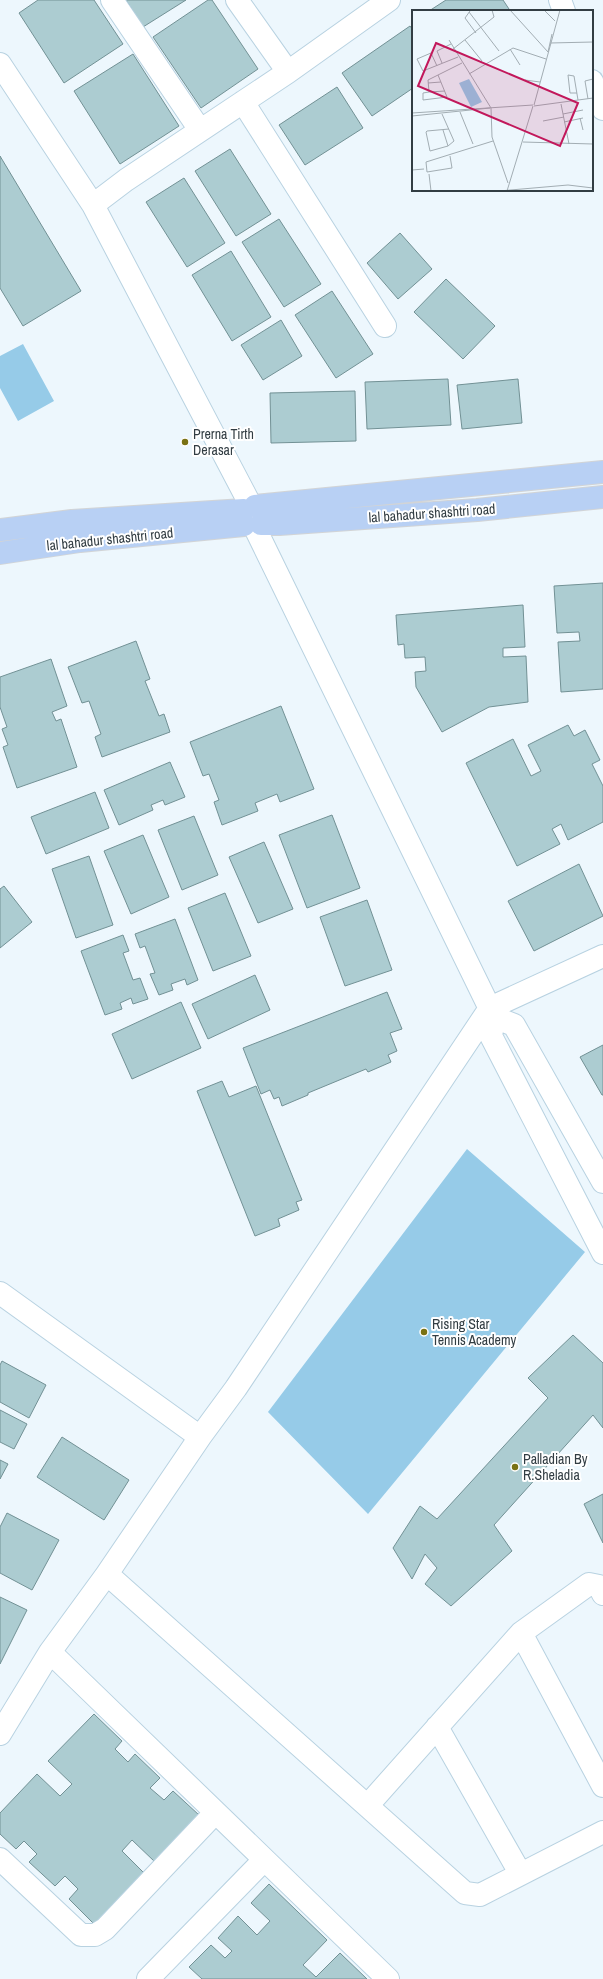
<svg xmlns="http://www.w3.org/2000/svg" width="603" height="1979" font-family="'Archivo Narrow',sans-serif">
<rect width="100%" height="100%" fill="#edf7fd"/>
<path fill="#96cbe8" d="M23,344L54,401L18,421L0,388V356Z
M467,1149L585,1252L368,1514L268,1412Z"/>
<path fill="#acccd1" stroke="#729195" d="M38,0H94L123,44L64,83L19,13Z
M126,0H186L143,27Z
M208,0H212L258,69L201,108L153,37Z
M446,0H503L509,9L505,11H429Z
M410,26L413,30V88L372,116L342,73Z
M133,54L179,126L120,164L74,91Z
M337,87L363,128L305,165L279,125Z
M230,149L271,214L236,236L195,171Z
M0,156L81,291L23,326L0,288Z
M184,178L225,243L187,267L146,202Z
M279,219L321,284L284,307L242,242Z
M400,233L432,269L398,299L367,263Z
M231,251L271,317L232,341L192,275Z
M446,279L495,326L463,359L414,312Z
M332,291L373,354L336,378L295,315Z
M281,320L302,356L263,380L241,345Z
M448,379L451,425L367,429L365,382Z
M518,379L522,423L462,429L457,385Z
M355,391L356,441L271,443L270,393Z
M603,583V689L561,692L558,642L580,641L579,632L557,633L554,586Z
M523,605L525,647L503,648V657L526,656L528,702L489,707L442,732L416,687L415,672L426,671L425,657L405,658L404,644L398,645L396,615Z
M136,641L150,679L145,681L159,716L164,714L170,732L102,757L95,737L101,734L89,701L82,703L68,667Z
M51,659L67,706L52,712L56,721L61,719L77,767L17,788L3,747L8,745L2,729L7,727L0,707V677Z
M281,706L314,789L280,802L277,794L255,803L258,811L222,825L214,802L219,800L209,774L203,776L190,742Z
M568,725L574,736L585,730L600,760L592,764L603,786V822L568,840L561,824L552,829L560,844L517,866L466,763L513,739L531,776L541,771L528,745Z
M170,762L185,797L165,805L163,800L151,805L153,810L119,825L104,790Z
M95,792L109,828L46,854L31,817Z
M332,815L360,888L307,908L279,835Z
M194,816L218,875L182,890L158,830Z
M143,835L169,897L131,914L104,851Z
M264,842L293,909L258,923L229,857Z
M89,856L113,925L76,938L52,869Z
M579,864L603,916L534,951L508,901Z
M4,886L32,922L0,948V889Z
M225,893L251,956L213,971L188,908Z
M367,900L392,970L345,986L320,917Z
M175,919L198,980L187,985L185,979L171,984L173,990L159,995L150,974L155,973L145,946L140,948L135,934Z
M123,935L129,951L123,953L133,980L140,978L148,999L133,1004L131,998L120,1003L122,1009L105,1015L81,951Z
M255,975L270,1010L208,1039L192,1004Z
M387,992L402,1029L390,1033L397,1051L388,1055L391,1062L368,1072L366,1069L308,1093V1095L282,1106L279,1097L274,1099L270,1090L261,1094L243,1048Z
M181,1002L201,1048L132,1079L112,1034Z
M603,1045V1095H602L580,1057Z
M222,1081L229,1097L256,1086L302,1200L296,1202L299,1210L278,1219L280,1226L255,1236L197,1091Z
M573,1335L603,1363V1428L593,1415L494,1525L512,1551L451,1606L425,1584L437,1568L425,1554L412,1579L393,1548L420,1506L437,1519L548,1398L528,1378Z
M2,1361L46,1385L29,1418L0,1402V1365Z
M0,1410L27,1424L14,1449L0,1442Z
M62,1437L129,1480L104,1520L37,1477Z
M0,1460L8,1464L0,1479Z
M603,1494V1543L584,1504Z
M7,1513L59,1540L32,1590L0,1573V1527Z
M0,1597L27,1610L0,1664Z
M94,1714L122,1741L115,1749L128,1762L135,1754L160,1778L150,1788L164,1800L173,1791L199,1815L155,1862L132,1840L122,1851L144,1873L95,1925L69,1899L78,1889L65,1876L55,1886L29,1862L37,1854L24,1841L16,1849L0,1834V1813L37,1774L60,1796L72,1784L48,1761Z
M269,1884L327,1940L303,1965L316,1977L340,1953L367,1979H202L189,1967L211,1945L225,1958L232,1951L218,1938L238,1916L257,1935L270,1921L251,1903Z"/>
<g fill="none" stroke-linecap="round" stroke-linejoin="round">
<defs>
<path id="minor" d="M112,0L200,130
M237,0L288,72
M560,0L564,11
M0,64L93,205L251,506
M592,81L603,109
M243,102L385,326
M93,205L126,180L288,72L389,0
M255,528L494,1017L491,1036L603,1253
M494,1017L514,1025L603,1182
M0,1293L200,1437
M107,1574L465,1893L480,1895L603,1832
M521,1633L603,1786
M50,1652L388,1979
M437,1727L520,1873
M0,1734L50,1652L107,1574L200,1437L236,1388L490,1008L603,956
M368,1805L521,1633L589,1584L599,1586L603,1594
M0,1859L81,1935H95L105,1929L215,1813
M148,1979L264,1860"/>
<path id="major" d="M255,506L603,472
M261,524H279L477,510L603,497
M0,530L72,521L244,510
M0,553L80,541L244,525"/>
</defs>
<use href="#minor" stroke="#b8d2e1" stroke-width="24"/>
<use href="#major" stroke="#d2d4d6" stroke-width="24"/>
<use href="#minor" stroke="#fff" stroke-width="22"/>
<use href="#major" stroke="#b8d0f4" stroke-width="22"/>
</g>
<g fill="#797113" stroke="#fff" stroke-width="1.5">
<circle cx="185" cy="442" r="4"/>
<circle cx="424" cy="1332" r="4"/>
<circle cx="515" cy="1467" r="4"/>
</g>
<g text-anchor="middle" stroke-width="4" stroke-linejoin="round" paint-order="stroke">
<g font-size="14" fill="#323d43" stroke="#fff" text-anchor="start">
<text x="193" y="439">Prerna Tirth<tspan x="193" dy="16">Derasar</tspan></text>
<text x="432" y="1329">Rising Star<tspan x="432" dy="16">Tennis Academy</tspan></text>
<text x="523" y="1464">Palladian By<tspan x="523" dy="16">R.Sheladia</tspan></text>
</g>
<g font-size="14" fill="#323d43" stroke="#fff">
<text transform="translate(432 513) rotate(-4)" y="5">lal bahadur shashtri road</text>
<text transform="translate(110 539) rotate(-6)" y="5">lal bahadur shashtri road</text>
</g>
</g>
<g transform="translate(412 10)">
<rect width="181" height="181" fill="#edf7fd"/>
<path d="M57,69L70,92L59,97L47,73Z" fill="#96cbe8"/>
<path fill="none" stroke="#a2adb3" stroke-width="1" d="M98,0L136,42M132,0L143,11M58,1L53,8L64,23M57,2L87,41M37,30L79,98L80,127L96,173M53,30L70,51M138,33L181,32M41,39L82,7L80,0M98,39L108,55M136,42L140,24M30,53L25,41L39,34M25,56L19,43L5,49L11,61L46,47M57,64L101,38L134,49M113,70L128,72M16,73L29,72M33,81L17,82L16,70L50,53M17,82L11,83V90L35,87L26,65M165,83H158L156,65L162,66L166,90M176,89L173,71L181,69M149,94L157,134M122,95L148,0M122,96L181,88M48,102L61,134M0,103L121,95M30,104L42,131L36,136M151,104L171,100M0,106L78,98M168,108L171,120M131,111L152,107M152,112L171,108M31,120L36,136L18,141L14,122L15,121L37,119M111,132L181,134M38,146L40,158L15,162L14,152L81,131M0,160L12,159M17,164L19,181M87,181L156,175L181,178M95,181L121,96"/>
<path fill="#c2185b" fill-opacity="0.15" stroke="#c2185b" stroke-width="2" d="M24,33L166,93L148,136L6,76Z"/>
<rect width="181" height="181" fill="none" stroke="#323d43" stroke-width="2"/>
</g>
</svg>
